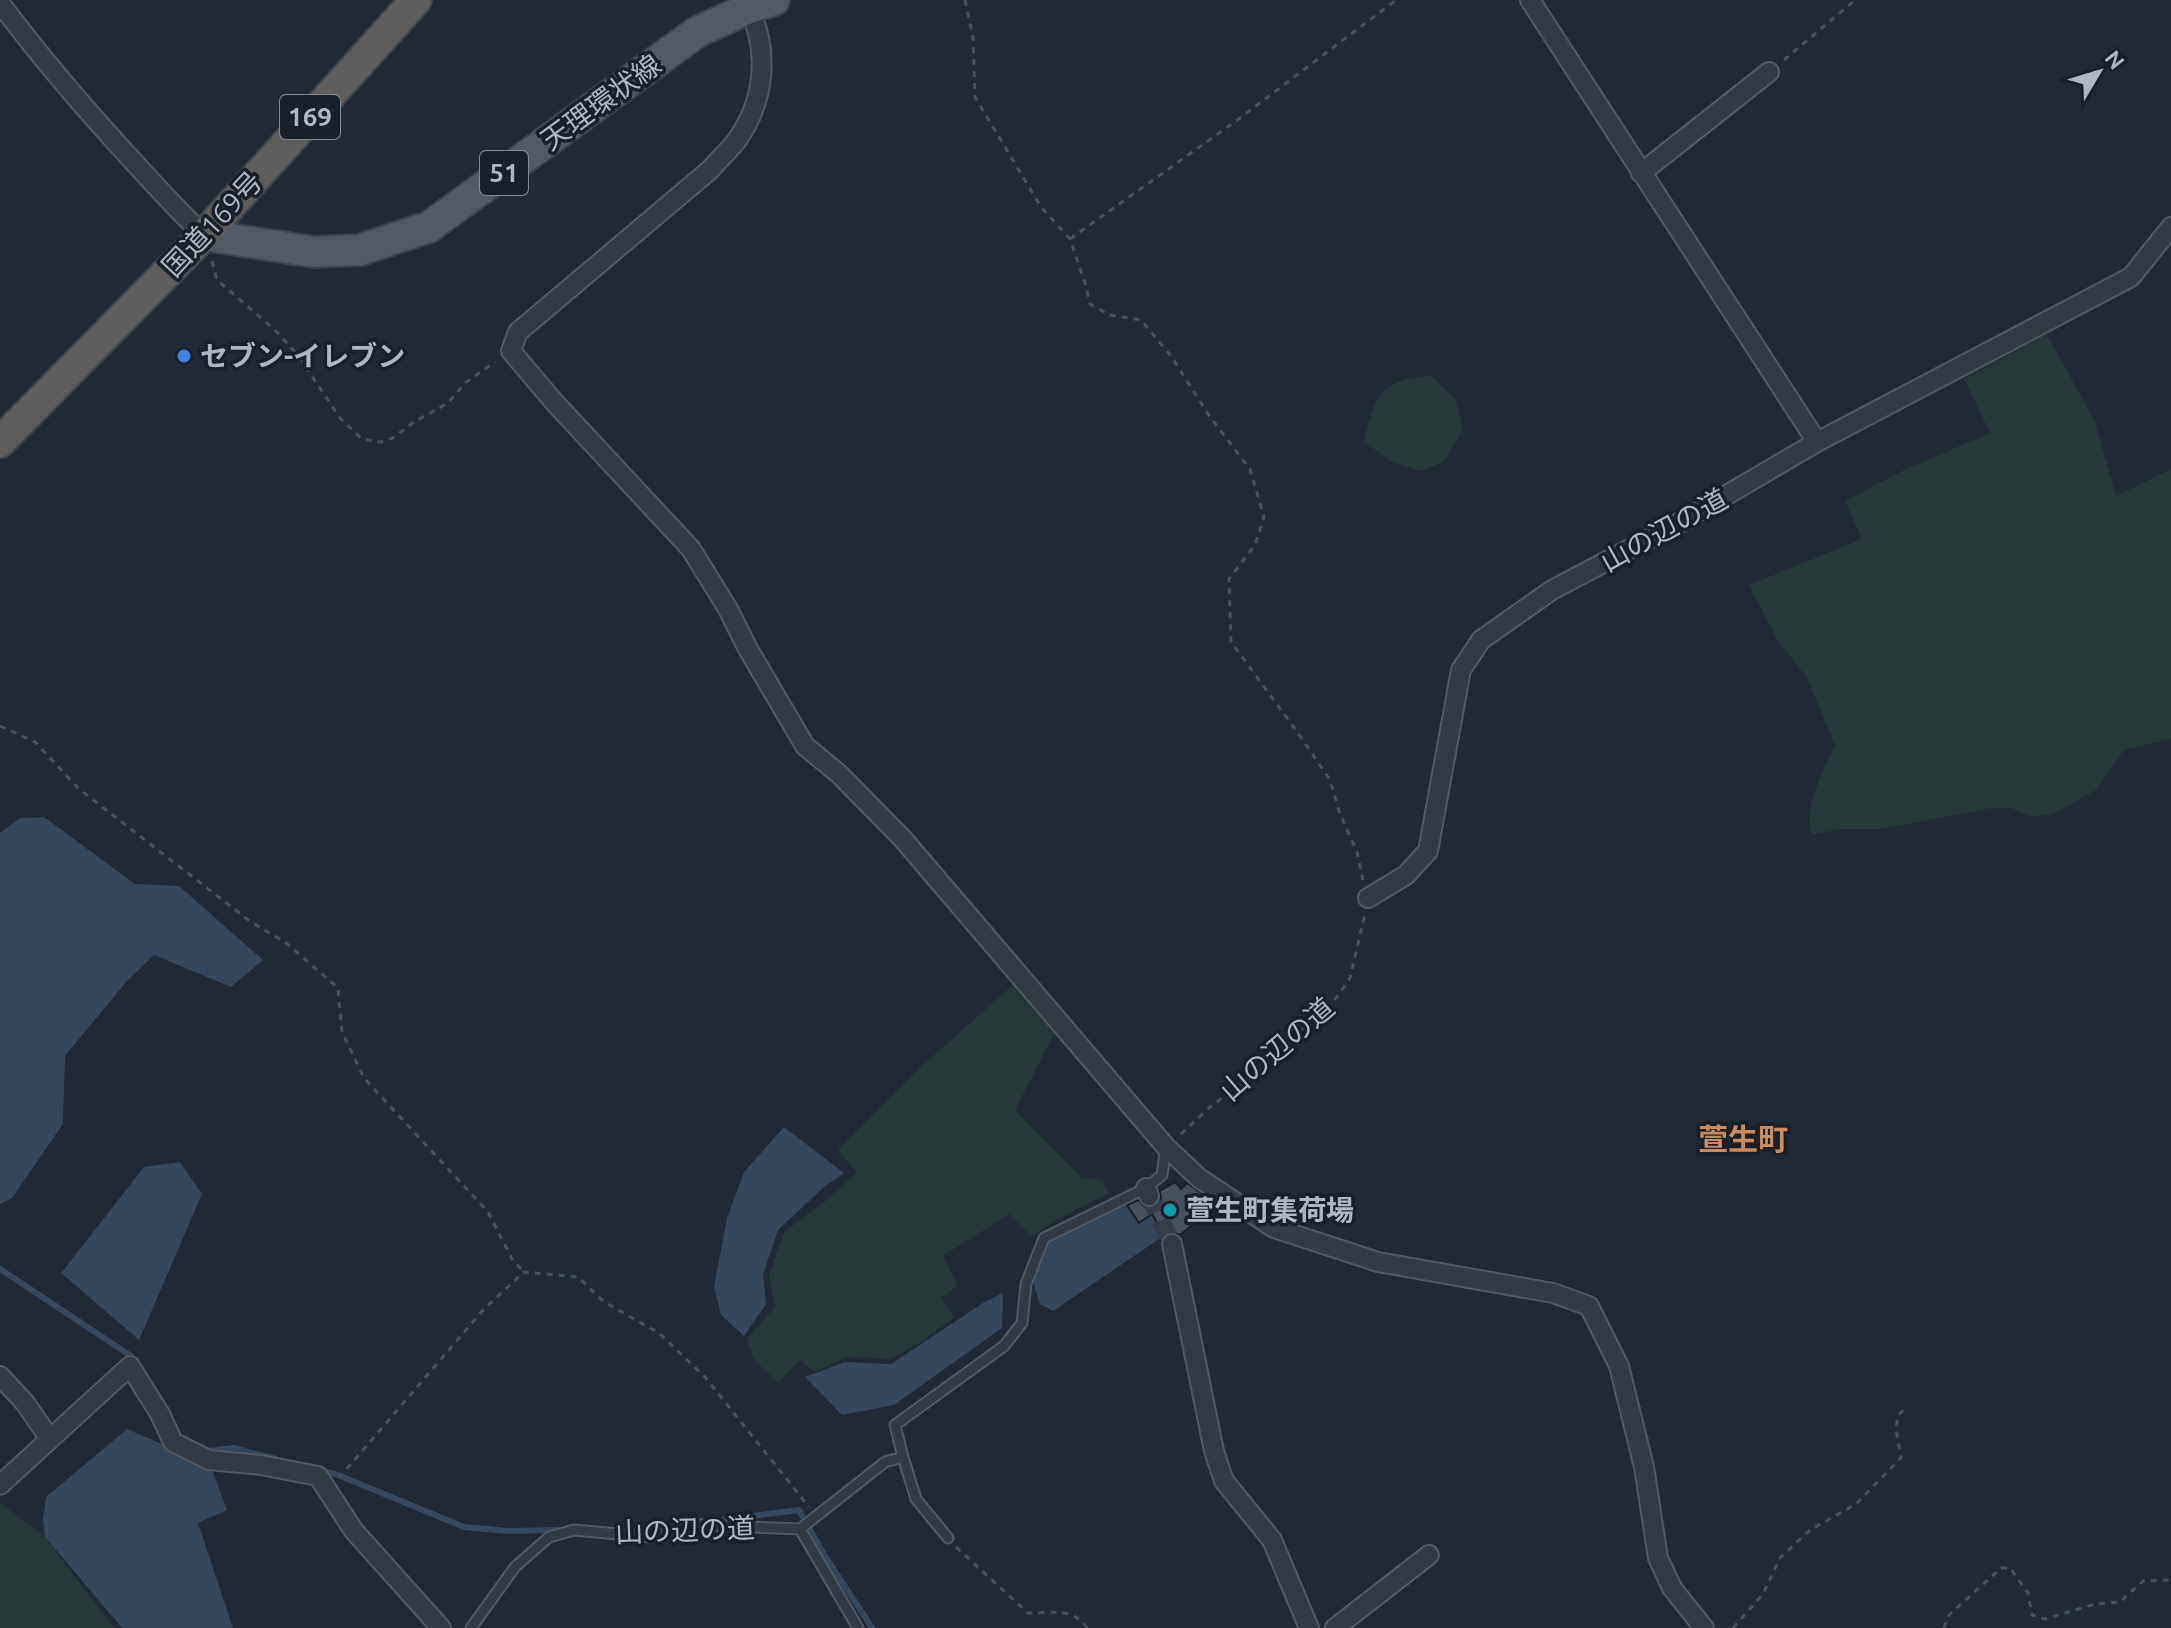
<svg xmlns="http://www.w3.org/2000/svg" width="2171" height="1628" font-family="Ubuntu,'Noto Sans JP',sans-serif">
<rect width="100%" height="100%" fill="#202934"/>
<path fill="#253737" d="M2047,334L2095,422L2116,496L2171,469V739L2124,750L2096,790L2052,815L2030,816L2011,808H1991L1882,829H1841L1812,835C1802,809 1824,769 1835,746L1807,678L1778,641L1749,585L1862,539L1845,501L1902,471L1990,433L1964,379Z
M1430,375L1456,400L1463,430L1443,462L1420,471L1392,462L1364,442C1375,395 1378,382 1430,375Z
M1014,984L1055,1032L1015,1110L1082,1178L1102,1180L1109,1193L1056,1220L1032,1237L1009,1214L943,1256L958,1286L941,1298L954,1318L920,1343L889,1359L847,1357L815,1372L800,1360L778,1383L754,1360L747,1339L775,1307L769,1276L784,1232L828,1199L857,1173L838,1150L925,1063Z
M0,1503L45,1537L114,1628H0Z"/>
<path fill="#36475c" d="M44,817L135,884L179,886L263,960L231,987L154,955L126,982L65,1056L63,1124L12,1198L0,1204V833L20,818Z
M784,1127L844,1173L824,1187L778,1230L763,1274L766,1304L744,1336L721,1315L714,1286L727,1218L744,1172Z
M180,1162L202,1194L139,1340L61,1273L144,1167Z
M1126,1203L1139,1223L1152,1214L1165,1235L1053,1311L1040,1304L1033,1282L1048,1241Z
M1003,1293L1002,1328L894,1405L842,1415L805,1377L845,1362L891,1364L983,1303Z
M127,1429L164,1445L213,1472L227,1510L198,1523L233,1628H122L45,1537L43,1519L46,1497Z"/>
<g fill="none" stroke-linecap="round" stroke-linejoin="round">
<path stroke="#36475c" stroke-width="6" d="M0,1269L131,1356L135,1362
M209,1451L234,1448L276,1459
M322,1471L338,1475L464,1527L507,1531L563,1530
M706,1522L799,1510L825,1556L872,1628
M638,1532L679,1526"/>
</g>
<path fill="#47505d" stroke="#1b222b" stroke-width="2" d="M1175,1182L1181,1189L1187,1183L1208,1198L1214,1207L1180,1235L1170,1232L1164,1235L1152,1214L1139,1223L1127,1205L1138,1200L1146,1208L1154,1207L1161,1199L1160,1191Z"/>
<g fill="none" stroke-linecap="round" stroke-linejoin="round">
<path stroke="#353e49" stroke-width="18" stroke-dasharray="18 9" stroke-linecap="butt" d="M1149,1196L1172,1244"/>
<defs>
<path id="service" d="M903,1457L916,1499L948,1538
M800,1529L858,1628
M471,1628L515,1567L549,1537L574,1530L651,1537L700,1525L800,1529L885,1462L903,1457L895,1425L1004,1346L1022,1323L1026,1284L1044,1238L1146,1188L1162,1175L1166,1147"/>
<path id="minor" d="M1530,0L1817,442
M0,3C41,58 85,109 131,159C155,185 178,211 204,235
M746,3C770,47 766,99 737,140C729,151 719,159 711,169L518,332L511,351L555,403L691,549L728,609L748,649L805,746L839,774L902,838L1166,1147L1199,1178L1274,1228L1378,1262L1553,1293L1589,1306L1619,1366L1644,1467L1658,1558L1672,1588L1704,1628
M1641,173L1769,72
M1368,898L1406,875L1428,851L1461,670L1481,640L1552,590L1679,523L1817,442L2131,277L2171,227
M1146,1188L1149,1196
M1172,1244L1214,1451L1224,1481L1272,1540L1309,1628
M0,1376L25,1403L50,1439
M0,1485L130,1366L160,1414L173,1442L209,1460L261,1465L318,1476L354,1531L441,1628
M1335,1628L1429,1555"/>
<path id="primary" d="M204,235L314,252L360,250L429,227L697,32L749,8L774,0"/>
<path id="trunk" d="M0,442L204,235L416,0"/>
</defs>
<use href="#service" stroke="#515963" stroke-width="13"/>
<use href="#minor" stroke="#515963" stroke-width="22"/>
<use href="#primary" stroke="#3d444e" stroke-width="34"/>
<use href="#trunk" stroke="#3e464f" stroke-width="34"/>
<path stroke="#415254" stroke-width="3" stroke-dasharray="6 6" stroke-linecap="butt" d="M965,0L973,37L975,97L1041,207L1070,239L1086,286L1090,304L1110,315L1141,320L1171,356L1210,417L1250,469L1264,517L1255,545L1229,579L1231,642L1298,733L1330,780L1340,814L1357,852L1363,880
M1784,60L1855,0
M1070,239L1236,121L1396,0
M212,261L217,280L275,330L297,354L340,418L362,439L381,442L393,438L414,422L448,403L465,383L495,362
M0,726L35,742L79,789L251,922L285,942L338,988L342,1032L364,1078L488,1212L513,1261L524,1272
M1181,1134L1210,1107L1253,1075L1337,997L1350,978L1365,914
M339,1478L484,1309L524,1272L578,1277L604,1302L659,1333L705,1377L809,1507
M956,1547L1028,1613C1051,1613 1073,1607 1087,1628
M1733,1628L1763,1594L1780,1558L1810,1530L1856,1504L1901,1458L1896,1429L1898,1415L1906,1408
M1944,1628L1949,1615L2001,1568H2010L2028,1593L2032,1615L2045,1619L2095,1604L2120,1602L2143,1581L2171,1580"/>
<use href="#service" stroke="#333b44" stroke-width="9"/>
<use href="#minor" stroke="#333b44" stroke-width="18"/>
<use href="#primary" stroke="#515a65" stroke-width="30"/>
<use href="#trunk" stroke="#5e5d5b" stroke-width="30"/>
</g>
<circle fill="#3f7fe0" stroke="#192029" stroke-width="3" cx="184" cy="356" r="8"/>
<circle fill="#0f9aa8" stroke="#192029" stroke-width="3" cx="1170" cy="1210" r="8"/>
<g text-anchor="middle" stroke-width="7" stroke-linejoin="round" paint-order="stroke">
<g fill="#192029" stroke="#818994" stroke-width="2">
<rect x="280" y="95" width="60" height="44" rx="6"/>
<rect x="480" y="151" width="48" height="44" rx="6"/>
</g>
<g font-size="26" font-weight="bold" fill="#adb6c2">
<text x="310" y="126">169</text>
<text x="504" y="182">51</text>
</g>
<g font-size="28" fill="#adb6c2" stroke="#192029">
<text transform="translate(601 102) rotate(-36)" y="10">天理環状線</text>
<text transform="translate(212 224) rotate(-47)" y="10">国道169号</text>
<text transform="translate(1664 530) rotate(-29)" y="10">山の辺の道</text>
<text transform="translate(1277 1049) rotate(-41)" y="10">山の辺の道</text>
<text transform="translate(685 1530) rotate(-2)" y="10">山の辺の道</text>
</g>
<g font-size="28" font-weight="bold" fill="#adb6c2" stroke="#192029" text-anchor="start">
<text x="200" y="366">セブン-イレブン</text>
<text x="1186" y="1220">萱生町集荷場</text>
</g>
<g font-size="30" font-weight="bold" fill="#ca8b60" stroke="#192029">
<text x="1743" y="1150">萱生町</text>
</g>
</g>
<g transform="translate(2099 72) rotate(52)" stroke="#192029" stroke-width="6" paint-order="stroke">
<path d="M0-6L14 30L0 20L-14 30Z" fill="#adb6c2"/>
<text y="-12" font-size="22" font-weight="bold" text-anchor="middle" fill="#adb6c2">N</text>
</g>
</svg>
